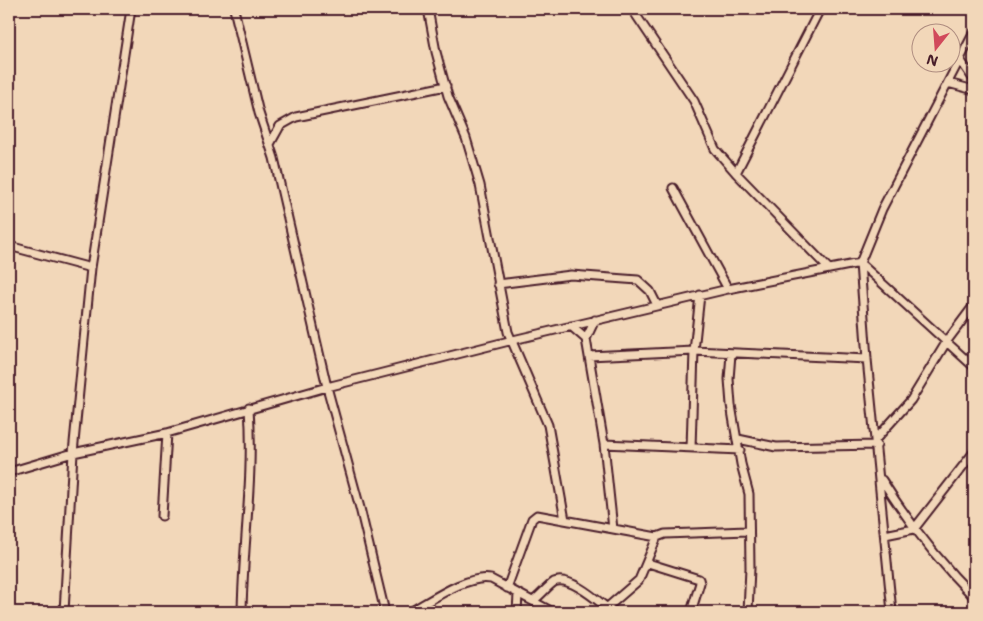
<svg xmlns="http://www.w3.org/2000/svg" width="983" height="621" font-family="'Shantell Sans',sans-serif">
<rect width="100%" height="100%" fill="#f2d7b9"/>
<filter id="ink" filterUnits="userSpaceOnUse"><feTurbulence type="fractalNoise" baseFrequency=".02" numOctaves="2"/><feDisplacementMap in="SourceGraphic" scale="10" xChannelSelector="R" yChannelSelector="G"/><feConvolveMatrix kernelMatrix="1 2 1 2 8 2 1 2 1" color-interpolation-filters="sRGB"/></filter>
<g filter="url(#ink)">
<g fill="none" stroke-linecap="round" stroke-linejoin="round">
<defs>
<path id="street" d="M234,9L259,113L274,158L327,387L360,508L385,612
M428,9L436,52L448,96L466,138L480,185L508,332L548,425L565,520
M632,9L694,101L715,149L736,173L829,269
M961,61L974,80
M948,83L974,90
M270,144L280,126L296,117L446,86
M736,173L820,9
M673,188L728,289
M9,246L91,268
M498,284L571,275L638,280L650,291L657,305
M595,320L586,339L604,444L613,529
M571,326L586,339
M731,354L729,379L731,405L741,464L749,494L750,568L748,612
M589,356L694,351L867,359
M738,439L776,447L877,445
M876,439L911,400L947,341L974,305
M604,444L740,450
M691,448L694,351L700,295
M9,472L73,453L167,433L327,387L513,340L728,289L860,263L974,367
M882,480C909,523 938,561 974,597
M162,516L167,433
M885,535L914,529L974,452
M648,563L699,579L700,583L691,612
M507,588L532,519L537,515L657,537L665,534L748,531
M533,601C540,596 547,587 554,582C569,575 597,600 607,608
M64,612L73,453L91,268L131,9
M242,612C243,544 254,477 249,408
M410,612C430,601 468,574 491,579L553,612
M517,612L518,594
M602,612L639,580L657,537
M892,612L867,359L860,263L882,209L974,32"/>
</defs>
<use href="#street" stroke="#4a1f2b" stroke-width="11"/>
<use href="#street" stroke="#f2d7b9" stroke-width="7"/>
</g>
</g>
<rect width="983" height="621" fill="none" stroke="#f2d7b9" stroke-width="30"/>
<rect x="15" y="15" width="953" height="591" fill="none" stroke="#4a1f2b" stroke-width="2" filter="url(#ink)"/>
<g transform="translate(936 48) rotate(197)"><circle r="24" fill="#f2d7b9" stroke="#af8d80"/>
<path d="M0-4L9 19L0 12L-9 19Z" fill="#d1495b"/>
<text y="-8" font-size="14" font-weight="bold" text-anchor="middle" fill="#4a1f2b">N</text>
</g>
</svg>
